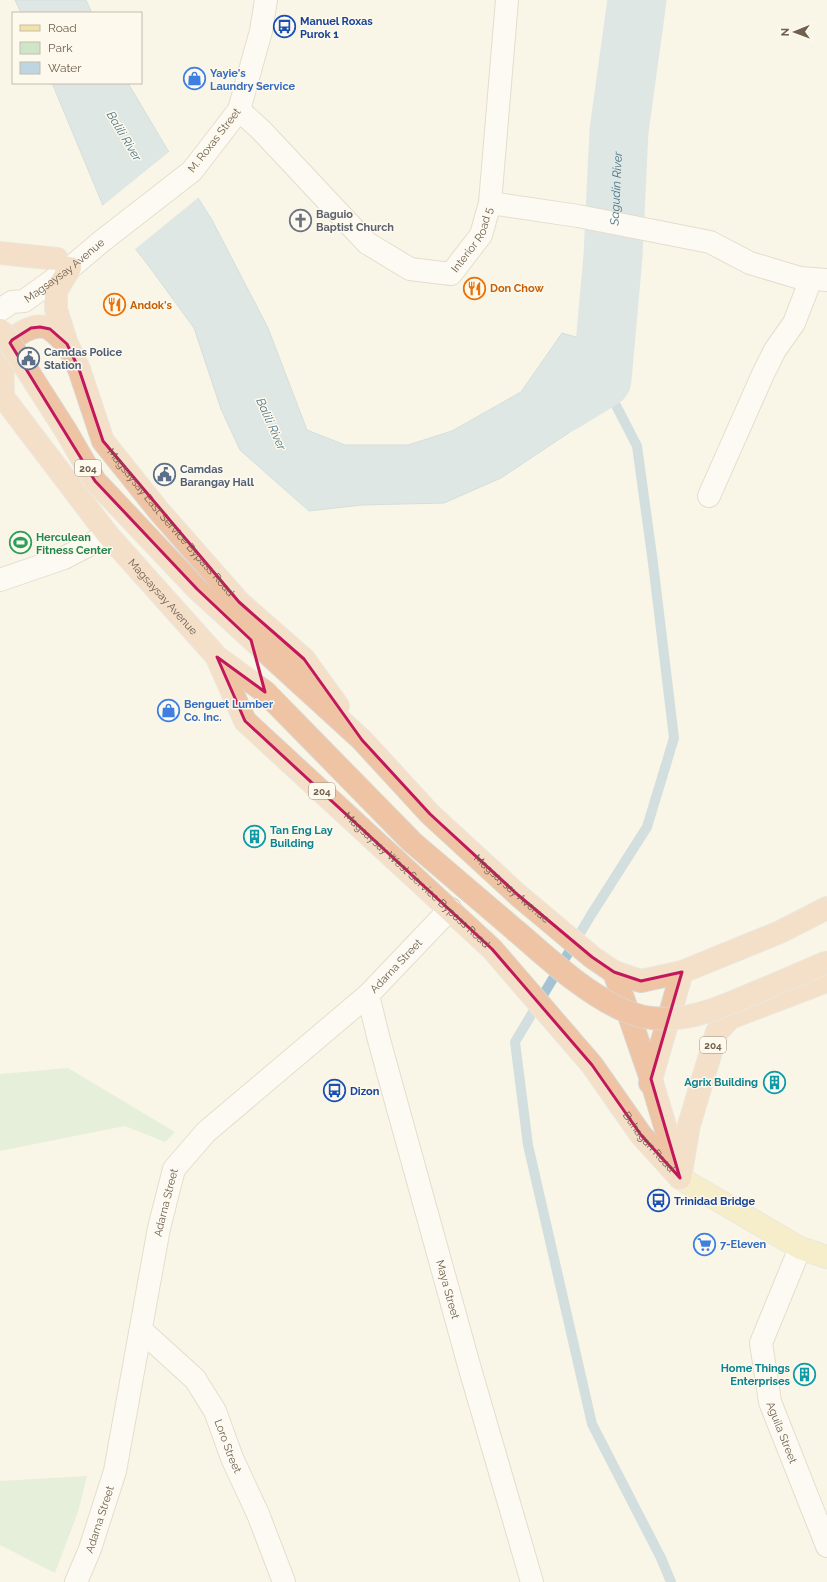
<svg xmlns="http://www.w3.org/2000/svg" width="827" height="1582" font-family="Raleway,sans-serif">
<rect width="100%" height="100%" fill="#faf6e7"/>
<path fill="#cee6c7" d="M68,1068L175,1132L165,1142L125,1126L0,1151V1074Z
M87,1476L78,1512L55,1573L0,1545V1481Z"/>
<path fill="#bdd6e1" stroke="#a5c3d2" d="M15,0H86L92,13H21Z
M52,83H128L170,154L212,220L268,328L307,430L345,445H408L452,431L521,392L562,333L618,349L632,375L600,412L501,478L444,503L362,505L309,511L240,450L221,409L194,328L151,269L104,208Z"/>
<path fill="#faf6e7" d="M170,151L199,197L134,250L101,207Z"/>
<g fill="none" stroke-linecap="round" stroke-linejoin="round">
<path stroke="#a5c3d2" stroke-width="10" d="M606,386L637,446L653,563L674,738L647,827L591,915L515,1042L528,1145L592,1424L661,1558L671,1582"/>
<path stroke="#bdd6e1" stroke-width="59" id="s1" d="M561,404L602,379L613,256L619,131L637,0"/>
<defs>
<g id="street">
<path id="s2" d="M239,110L262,131L367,243L410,269L451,274L481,235L490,203L507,0"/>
<path d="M490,203L578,216L710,242L750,263L800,278L827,280"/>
<path d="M709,496L763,374L775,350L794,323L811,279"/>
<path d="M0,580L64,558L108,535"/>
<path id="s3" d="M368,995L379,1040L470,1369L532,1582"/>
<path id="s4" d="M800,1248L761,1343L770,1402L827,1546"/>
<path id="s5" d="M141,1330L195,1379L215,1411L232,1458L258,1514L284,1582"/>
</g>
<g id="secondary">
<path id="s6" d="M0,310L12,302L24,301L70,268L102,241L192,171L239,110L261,31L266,0"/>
<path id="s7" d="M76,1582L90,1549L115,1471L159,1228L174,1169L206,1132L368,995L450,909"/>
</g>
<path id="primary" d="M680,1178L800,1248L827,1257"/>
<g id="highway">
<path d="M0,253L57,259"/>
<path id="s8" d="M70,268L56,291V309L67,344L79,369L103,441L159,511L239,602L304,659L338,706"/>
<path id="s9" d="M0,393L108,535L217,657L265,692L412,842L515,930"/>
<path d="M3,397C3,382 1,364 6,350C12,335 35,321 50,329C56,333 62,340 67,344"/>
<path id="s10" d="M197,589L362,740L430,814L518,895L592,957L614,972L641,981L682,972L780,932L827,908"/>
<path id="s11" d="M217,658L245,721L492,949L592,1065L641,1135L680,1178"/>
<path d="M614,972L651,1079L679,1173"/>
<path d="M650,1083L682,972"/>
<path d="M680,1178L689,1125L717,1032L730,1018L827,981"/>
</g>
</defs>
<use href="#street" stroke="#cbbfae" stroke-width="24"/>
<use href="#secondary" stroke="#cdc0ac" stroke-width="24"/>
<use href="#primary" stroke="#dad6d1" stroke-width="24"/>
<use href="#highway" stroke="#dad6d1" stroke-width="24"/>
<use href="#street" stroke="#fff" stroke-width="22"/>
<use href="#secondary" stroke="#fff" stroke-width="22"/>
<use href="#primary" stroke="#f2e2a6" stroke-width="22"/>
<use href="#highway" stroke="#eec4a4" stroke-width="22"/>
<defs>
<path id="highway-bridge" d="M0,330L6,337L66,431L95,481L197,589
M515,930C548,958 581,990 621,1009C666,1031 710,1012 752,994C777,984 802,973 827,962"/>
</defs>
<use href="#highway-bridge" stroke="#dad6d1" stroke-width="24" stroke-linecap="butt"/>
<use href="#highway-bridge" stroke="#eec4a4" stroke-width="22"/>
</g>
<path d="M0 0H827V1582H0ZM40,327L50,329L67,344L79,369L103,441L239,602L304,659L362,740L430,814L518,895L592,957L614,972L641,981L682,972L651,1079L680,1178L641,1135L592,1065L492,949L245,721L217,657L265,692L251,640L197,589L95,481L10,343L12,340L31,328Z" fill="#faf6e7" fill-opacity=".55" fill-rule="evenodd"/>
<path fill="none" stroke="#c2185b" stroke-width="3" stroke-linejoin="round" d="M40,327L50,329L67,344L79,369L103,441L239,602L304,659L362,740L430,814L518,895L592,957L614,972L641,981L682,972L651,1079L680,1178L641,1135L592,1065L492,949L245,721L217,657L265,692L251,640L197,589L95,481L10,343L12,340L31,328Z"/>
<defs>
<symbol id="bus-ring" viewBox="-11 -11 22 22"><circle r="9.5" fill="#fdf9ed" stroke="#1a4fb4" stroke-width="1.5"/><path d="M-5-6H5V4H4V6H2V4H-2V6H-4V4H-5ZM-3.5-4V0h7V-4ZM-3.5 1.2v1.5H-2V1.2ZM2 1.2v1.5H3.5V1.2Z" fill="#1a4fb4"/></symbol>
<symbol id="shop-ring" viewBox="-11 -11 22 22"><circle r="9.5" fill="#fdf9ed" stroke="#3f7fe0" stroke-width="1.5"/><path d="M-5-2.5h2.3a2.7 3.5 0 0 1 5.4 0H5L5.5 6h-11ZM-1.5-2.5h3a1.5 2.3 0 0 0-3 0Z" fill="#3f7fe0"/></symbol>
<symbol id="church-ring" viewBox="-11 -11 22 22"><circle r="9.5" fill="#fdf9ed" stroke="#6b7280" stroke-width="1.5"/><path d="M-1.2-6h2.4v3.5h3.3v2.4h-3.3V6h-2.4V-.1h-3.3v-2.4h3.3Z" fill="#6b7280"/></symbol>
<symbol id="restaurant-ring" viewBox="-11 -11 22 22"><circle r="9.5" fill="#fdf9ed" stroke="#e8710a" stroke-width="1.5"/><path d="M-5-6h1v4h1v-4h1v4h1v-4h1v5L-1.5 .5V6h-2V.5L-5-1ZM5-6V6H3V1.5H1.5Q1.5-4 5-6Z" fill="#e8710a"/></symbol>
<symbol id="civic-ring" viewBox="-11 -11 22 22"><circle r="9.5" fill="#fdf9ed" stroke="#5c6f8a" stroke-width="1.5"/><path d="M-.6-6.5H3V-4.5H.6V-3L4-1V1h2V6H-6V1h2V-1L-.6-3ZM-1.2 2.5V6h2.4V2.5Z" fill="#5c6f8a"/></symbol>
<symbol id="stadium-ring" viewBox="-11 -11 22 22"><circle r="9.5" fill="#fdf9ed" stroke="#2e9e5b" stroke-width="1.5"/><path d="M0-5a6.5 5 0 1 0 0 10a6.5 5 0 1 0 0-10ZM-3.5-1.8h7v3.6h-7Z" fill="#2e9e5b"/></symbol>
<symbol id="building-ring" viewBox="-11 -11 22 22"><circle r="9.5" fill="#fdf9ed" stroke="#0f9aa8" stroke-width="1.5"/><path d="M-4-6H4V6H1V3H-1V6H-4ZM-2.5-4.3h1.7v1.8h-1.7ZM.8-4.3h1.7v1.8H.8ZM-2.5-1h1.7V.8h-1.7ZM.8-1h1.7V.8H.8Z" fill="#0f9aa8"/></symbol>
<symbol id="supermarket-ring" viewBox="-11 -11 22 22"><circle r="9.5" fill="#fdf9ed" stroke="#3f7fe0" stroke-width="1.5"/><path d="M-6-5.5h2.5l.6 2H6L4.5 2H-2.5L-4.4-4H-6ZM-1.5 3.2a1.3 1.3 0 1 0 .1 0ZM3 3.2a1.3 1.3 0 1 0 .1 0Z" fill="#3f7fe0"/></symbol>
</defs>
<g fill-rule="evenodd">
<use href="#bus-ring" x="272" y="14" width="25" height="25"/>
<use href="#shop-ring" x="182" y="66" width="25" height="25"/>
<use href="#church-ring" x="288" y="208" width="25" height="25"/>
<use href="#restaurant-ring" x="462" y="276" width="25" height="25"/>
<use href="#restaurant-ring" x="102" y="292" width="25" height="25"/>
<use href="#civic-ring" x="16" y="346" width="25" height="25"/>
<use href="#civic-ring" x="152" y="462" width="25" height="25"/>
<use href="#stadium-ring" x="8" y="530" width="25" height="25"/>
<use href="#shop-ring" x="156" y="698" width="25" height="25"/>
<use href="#building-ring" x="242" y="824" width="25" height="25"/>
<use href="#building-ring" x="762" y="1070" width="25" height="25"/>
<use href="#bus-ring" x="322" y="1078" width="25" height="25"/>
<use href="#bus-ring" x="646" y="1188" width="25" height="25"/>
<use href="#supermarket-ring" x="692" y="1232" width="25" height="25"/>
<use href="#building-ring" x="792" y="1362" width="25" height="25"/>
</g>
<g text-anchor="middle" stroke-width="3" stroke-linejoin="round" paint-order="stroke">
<g fill="#fdf9ed" stroke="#9b8e7e" stroke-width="1">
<rect x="75" y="460" width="26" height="16" rx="3"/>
<rect x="309" y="783" width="26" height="16" rx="3"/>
<rect x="700" y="1037" width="26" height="16" rx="3"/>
</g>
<g font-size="10" font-weight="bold" fill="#71604e">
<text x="88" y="472">204</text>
<text x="322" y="795">204</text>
<text x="713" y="1049">204</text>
</g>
<g font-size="11" font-weight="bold" fill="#164399" stroke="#fdf9ed" text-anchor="start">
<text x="300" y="25">Manuel Roxas<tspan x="300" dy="13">Purok 1</tspan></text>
<text x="350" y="1095">Dizon</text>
<text x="674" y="1205">Trinidad Bridge</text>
</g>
<g font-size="11" font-weight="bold" fill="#366cbe" stroke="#fdf9ed" text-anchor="start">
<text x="210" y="77">Yayie's<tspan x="210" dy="13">Laundry Service</tspan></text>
<text x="184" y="708">Benguet Lumber<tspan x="184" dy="13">Co. Inc.</tspan></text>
<text x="720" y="1248">7-Eleven</text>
</g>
<g font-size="11" fill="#71604e" stroke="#fdf9ed">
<text transform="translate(214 140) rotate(-52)" y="4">M. Roxas Street</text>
<text dy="4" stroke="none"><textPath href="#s2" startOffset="317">Interior Road 5</textPath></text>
<text dy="4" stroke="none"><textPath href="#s6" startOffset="77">Magsaysay Avenue</textPath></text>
<text dy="4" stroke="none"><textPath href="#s8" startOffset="291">Magsaysay East Service Bypass Road</textPath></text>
<text dy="4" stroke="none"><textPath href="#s9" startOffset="261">Magsaysay Avenue</textPath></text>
<text dy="4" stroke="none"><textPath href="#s11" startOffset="303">Magsaysay West Service Bypass Road</textPath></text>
<text dy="4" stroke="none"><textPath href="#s10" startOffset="435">Magsaysay Avenue</textPath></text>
<text dy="4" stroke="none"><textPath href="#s7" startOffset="727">Adarna Street</textPath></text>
<text dy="4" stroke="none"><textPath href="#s11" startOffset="654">Buhagan Road</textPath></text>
<text dy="4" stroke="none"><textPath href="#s7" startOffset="391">Adarna Street</textPath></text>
<text dy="4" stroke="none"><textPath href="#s3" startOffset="305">Maya Street</textPath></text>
<text dy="4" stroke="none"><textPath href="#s4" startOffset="195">Aguila Street</textPath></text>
<text dy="4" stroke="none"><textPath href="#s5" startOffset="148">Loro Street</textPath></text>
<text dy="4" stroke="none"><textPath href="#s7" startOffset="67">Adarna Street</textPath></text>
</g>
<g font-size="11" font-weight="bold" fill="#5b616d" stroke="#fdf9ed" text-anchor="start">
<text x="316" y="218">Baguio<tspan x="316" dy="13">Baptist Church</tspan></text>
</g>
<g font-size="11" font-weight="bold" fill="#c56008" stroke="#fdf9ed" text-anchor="start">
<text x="490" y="292">Don Chow</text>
<text x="130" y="309">Andok's</text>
</g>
<g font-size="11" font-weight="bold" fill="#4e5e75" stroke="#fdf9ed" text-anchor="start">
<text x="44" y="356">Camdas Police<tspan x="44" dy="13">Station</tspan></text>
<text x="180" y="473">Camdas<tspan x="180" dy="13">Barangay Hall</tspan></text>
</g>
<g font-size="11" font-weight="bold" fill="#27864d" stroke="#fdf9ed" text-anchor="start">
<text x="36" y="541">Herculean<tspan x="36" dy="13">Fitness Center</tspan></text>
</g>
<g font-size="11" font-weight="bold" fill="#0d838f" stroke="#fdf9ed" text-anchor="end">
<text x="270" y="834" text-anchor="start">Tan Eng Lay<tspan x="270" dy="13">Building</tspan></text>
<text x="758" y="1086">Agrix Building</text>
<text x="790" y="1372">Home Things<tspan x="790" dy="13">Enterprises</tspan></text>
</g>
<g font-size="12" font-style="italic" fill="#4d7589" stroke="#fdf9ed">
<text transform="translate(124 136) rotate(59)" y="4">Balili River</text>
<text dy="4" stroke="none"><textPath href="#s1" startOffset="239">Sagudin River</textPath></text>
<text transform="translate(271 424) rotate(66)" y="4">Balili River</text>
</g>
</g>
<rect x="12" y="12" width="130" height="72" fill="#fdf9ed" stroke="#c5bcad"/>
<rect x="20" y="25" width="20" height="6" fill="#f2e2a6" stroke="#c5bcad"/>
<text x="48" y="32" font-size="12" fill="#71604e">Road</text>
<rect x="20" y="42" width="20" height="12" fill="#cee6c7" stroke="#c5bcad"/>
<text x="48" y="52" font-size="12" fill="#71604e">Park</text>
<rect x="20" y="62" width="20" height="12" fill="#bdd6e1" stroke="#c5bcad"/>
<text x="48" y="72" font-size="12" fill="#71604e">Water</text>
<g transform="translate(795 32) rotate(269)" stroke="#fdf9ed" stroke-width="3" paint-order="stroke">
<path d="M0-3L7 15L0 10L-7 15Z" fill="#71604e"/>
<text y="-6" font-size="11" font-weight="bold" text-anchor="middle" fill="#71604e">N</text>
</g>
</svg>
